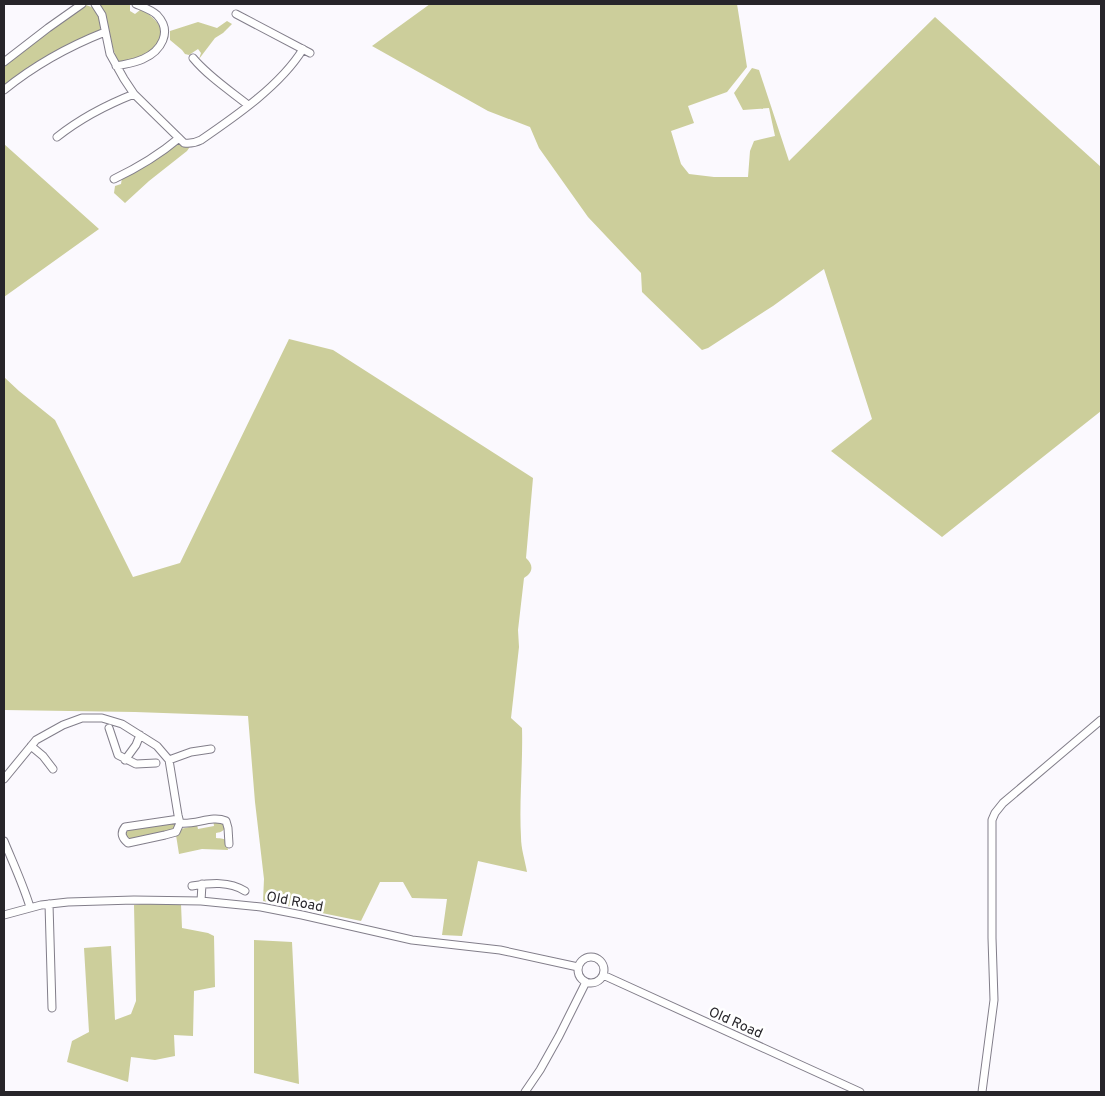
<svg xmlns="http://www.w3.org/2000/svg" width="1105" height="1096" font-family="Overpass,sans-serif">
<rect width="100%" height="100%" fill="#fbf9fe"/>
<path fill="#ccce9b" d="M99,4H129L130,5V11L135,14L140,10H143C155,19 170,30 156,45C152,50 147,55 140,57C134,59 127,60 120,62L117,60C110,41 107,22 99,4Z
M430,4H737L747,67L727,92L688,106L694,123L671,131L681,164L689,174L714,177H748L750,151L754,141L775,136L769,108L743,110L734,93L752,68L759,70L789,161L935,17L1101,167V411L942,537L831,451L872,419L824,269L773,306L708,348L702,350L642,292L641,273L588,217L539,148L530,127L488,111L372,46Z
M86,5L94,8L100,18L101,27L100,30L4,87V65L52,28Z
M227,21L232,24L223,33L215,38L199,59L201,53L198,49L189,55L185,54L182,50L170,40V31L198,22L217,28Z
M179,141L191,145L187,151L149,181L125,203L114,193L115,186L121,184L122,178Z
M4,144L99,229L4,297Z
M289,339L333,350L533,478L526,558C534,565 533,573 524,578L518,630L519,647L511,718L522,728C523,764 519,801 521,837C521,849 525,860 527,872L478,861L462,936L442,935L447,899L412,898L403,882H380L361,921L263,901L264,879L255,802L248,716L135,712L4,710V377L19,391L55,420L133,577L180,563Z
M213,819L224,822C226,829 224,832 216,833V838C227,839 227,839 228,850L202,849L179,854L176,835L181,829L197,825L198,829L214,826Z
M173,823L174,825V828L171,830L129,839H128L125,835L126,830Z
M141,904H181L182,928L208,933L214,936L215,987L194,991L193,1036L174,1035L175,1056L155,1060L131,1057L128,1082L67,1062L72,1041L89,1032L84,948L111,946L115,1020L131,1014L136,1001L134,905Z
M254,940L292,942L299,1084L254,1073Z"/>
<g fill="none" stroke-linecap="round" stroke-linejoin="round">
<defs>
<path id="minor" d="M95,4L102,15L110,54L124,79L134,94L184,143C191,144 195,143 201,140C236,116 281,85 303,49
M236,14L310,53
M193,58C208,76 229,90 248,105
M4,62L48,28L82,4
M116,66C125,64 135,63 143,59C161,51 173,32 157,15C152,10 143,7 136,4
M4,90C36,64 67,47 105,32
M57,137C81,118 106,105 134,94
M114,179C137,168 159,155 179,138
M109,728L118,755L136,764L156,763
M31,746L43,756L53,769
M125,760L136,745L140,735
M169,760L191,752L211,749
M4,779L36,740L63,725L82,718H102L122,724L157,746L169,760L178,815L180,823C196,825 212,815 226,821L228,828L229,844
M179,819L125,827C120,833 122,838 128,843L165,835L176,832L180,823
M4,841C13,863 23,884 30,907
M192,886C211,883 229,881 245,891
M201,901L202,884
M49,904L52,1008
M4,915L41,905L68,902L134,900L201,901L261,907L302,915L412,940L500,950L578,967
M578 970a13 13 0 1 1 26 0a13 13 0 1 1-26 0Z
M603,975L860,1092
M525,1092L540,1070L559,1036L586,982
M982,1092L994,1000L992,938V820L995,813L1003,803L1101,720"/>
</defs>
<use href="#minor" stroke="#827e8a" stroke-width="9"/>
<use href="#minor" stroke="#fff" stroke-width="7"/>
</g>
<g text-anchor="middle" stroke-width="5" stroke-linejoin="round" paint-order="stroke">
<g font-size="14" fill="#27252a" stroke="#fff">
<text transform="translate(295 901) rotate(11)" y="5">Old Road</text>
<text transform="translate(736 1022) rotate(24)" y="5">Old Road</text>
</g>
</g>
<rect width="1105" height="1096" fill="none" stroke="#27252a" stroke-width="10"/>
</svg>
